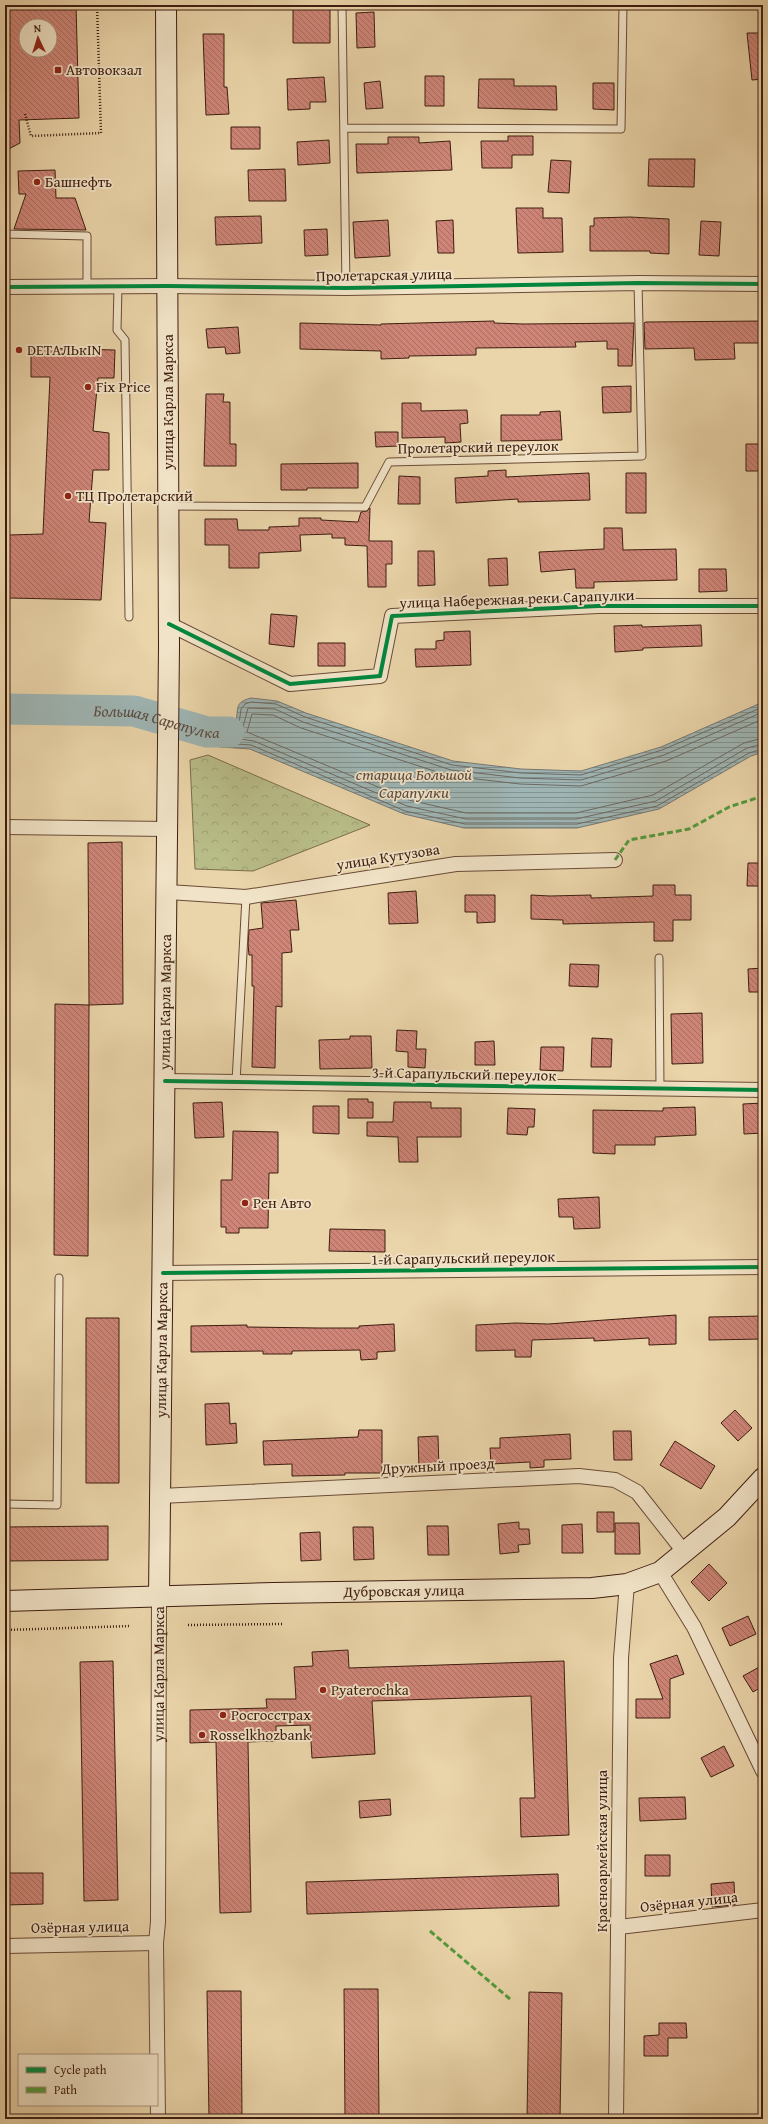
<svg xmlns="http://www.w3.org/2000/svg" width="768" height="2124" font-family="'Gentium Book Plus',serif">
<defs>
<pattern id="forest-crowns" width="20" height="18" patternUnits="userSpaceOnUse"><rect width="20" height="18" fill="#b8bc87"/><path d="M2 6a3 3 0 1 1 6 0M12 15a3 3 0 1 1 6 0" fill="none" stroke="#9fa174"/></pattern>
<pattern id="water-rules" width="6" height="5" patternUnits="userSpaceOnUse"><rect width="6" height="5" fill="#9eb5b4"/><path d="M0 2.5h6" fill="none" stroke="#829391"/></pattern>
<pattern id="building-back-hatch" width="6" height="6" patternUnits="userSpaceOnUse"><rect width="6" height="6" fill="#ce8577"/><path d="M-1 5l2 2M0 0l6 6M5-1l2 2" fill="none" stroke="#a96c60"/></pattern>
</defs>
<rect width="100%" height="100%" fill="#ead4a9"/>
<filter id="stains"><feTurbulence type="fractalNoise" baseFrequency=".005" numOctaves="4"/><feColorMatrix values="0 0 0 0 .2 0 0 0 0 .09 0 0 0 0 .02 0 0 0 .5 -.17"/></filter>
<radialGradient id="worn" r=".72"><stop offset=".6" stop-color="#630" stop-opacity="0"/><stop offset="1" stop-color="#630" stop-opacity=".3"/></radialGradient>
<path fill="url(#forest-crowns)" stroke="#7b6c4c" d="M208,755L370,825L253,871L195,869L190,760Z"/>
<path fill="url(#water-rules)" stroke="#787872" d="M85,697L134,701V725L41,720L5,722V698Z
M251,698L277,701L306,713L453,761L521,769L581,771L661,747L763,702V752L751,756L659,809L577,828H464L404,814L250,749L220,747L188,738V723L207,721L233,725C242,714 230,703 251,698Z"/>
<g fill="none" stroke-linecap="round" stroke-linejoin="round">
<path stroke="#6e6962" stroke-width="1" d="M5,702L85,701L129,705L130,707V719L128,720L41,716L5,718
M5,707L85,706L124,709L125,711L123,715L41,711L5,713
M763,707L662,750L581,775L521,773L452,765L305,717L276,704L251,702L245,704L241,709L239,724L234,729C220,731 208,725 194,726L192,728L193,735L221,743L251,745L405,811L465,824H577L657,806L749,753L763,749
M763,712L664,755L581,780L520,778L451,770L303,722L275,709L248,708L243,727L231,737L233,738L254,741L407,806L466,819H576L656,801L747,748L763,744
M763,719L666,761L581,786L520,784L450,776L301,728L273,715L252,714L247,732L409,800L466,813H576L653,795L744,743L763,738"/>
<path stroke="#9eb5b4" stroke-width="31" id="s1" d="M5,709L134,711L207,732H229"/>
</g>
<path fill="url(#building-back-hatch)" stroke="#3e1d10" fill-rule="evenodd" d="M5,5H76L79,118L19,120L20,143L5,151ZM26,26H50V50H26Z
M293,9H330V43H293Z
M374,12L375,47L357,48L356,13Z
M747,33H763V79L752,80Z
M203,34H224V87H227L229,114L206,115Z
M425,76H444V106H425Z
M324,77L326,102H310V109L288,110L287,79Z
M479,79H514V86H556L557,110L478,108Z
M380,81L383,108L366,109L364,83Z
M593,83H614V110L593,109Z
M231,127H260V149H231Z
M508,136H533V155H512V168H482L481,141H508Z
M388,137H419V143L450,141L452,170L357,173L356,144H388Z
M329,140L330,163L298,165L297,142Z
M649,159H695L694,187L648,186Z
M551,160L571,161L569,193L548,192Z
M285,169L286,201H249L248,170Z
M55,170L56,198H75L86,230L14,229L26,194H19L18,171Z
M516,208H543V218H562L563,252L518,253Z
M261,216L262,243L216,245L215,217Z
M630,217L669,219V254L650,253V251H590V226H594V218Z
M388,220L390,256L355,258L353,222Z
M453,220L454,253H438L436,221Z
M701,221L721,222L719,256L699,255Z
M327,229L328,255L305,256L304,230Z
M494,321V323L523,324L634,323L632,366H618V349H607V341L575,342L576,347L476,348V355L409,356V358L381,359V351L300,349V323L381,325V324Z
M763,321V343H734L735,359L695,360L694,348L645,349L644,323L646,322Z
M238,327L240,353L226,354L225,347L208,348L206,329Z
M31,348L115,350L114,378H98L93,431L109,433V470H93L89,522L106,523L101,600L9,598V535L43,534L50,377H31Z
M631,386V412L603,413L602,387Z
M206,394H224L223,402H230V444H236V466H204Z
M402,403H421V411L467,410L468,423L460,424L461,442L445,443V437L402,438Z
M560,411L562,440L501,441V415H540V412Z
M375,432H398V446L376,447Z
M746,444H763V471H746Z
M358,463V488H307V490H281V464Z
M506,470V477L589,473L590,500L518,502V499L456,503L455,478L488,476V471Z
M626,473H646V513H626Z
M399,476L420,477V504H398Z
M370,508L369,541H392V564H386V587H368L367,546L345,545V538H332V534L300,535L301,551L259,553V568H229V545H205V519H237L238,530H269V527L299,526V518H321V520L358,522L361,512L367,511Z
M604,528H622L623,550L676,549L677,580L594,582V588H576L575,569L541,572L539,552L604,549Z
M418,551H434L435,585L418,586Z
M507,558L508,585L489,586L488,559Z
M699,569H726L727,591L699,592Z
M271,614L297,616L294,647L269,644Z
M642,625V627L701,625L702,646L643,648V650L615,652L614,626Z
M470,631L471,665L416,667L415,649H436V641L444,640V632Z
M318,643H345V666H318Z
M122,842L123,1004L89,1005L88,843Z
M748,863H763V886H747Z
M653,885H675V895H691V920H673V941H654V922L563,924V920L531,919V895L550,896L591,895V898L653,896Z
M416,891L418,923L389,924L388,893Z
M465,895H495V922L477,923V912H465Z
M296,900L299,930H290L292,952L282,953V1007L276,1006L275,1068L252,1067L254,986H252V955H249L248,944L249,930L263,928L261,903Z
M570,964L599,965L598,987L569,986Z
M763,968V992H749L748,969Z
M55,1004L89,1005L88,1256L54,1255Z
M702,1013L703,1063L672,1064L671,1014Z
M397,1030L417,1031L416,1049H426L425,1068L408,1067V1052L396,1051Z
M350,1036H371L372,1068L320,1069L319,1040L350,1039Z
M592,1038L612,1039L611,1067H591Z
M494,1041L495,1065H475V1042Z
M541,1047H564L563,1071L540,1070Z
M348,1099H368V1102H373V1118H348Z
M222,1102L224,1137L195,1138L193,1103Z
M394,1102H431V1108H461V1137H417L418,1162H399L398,1137L367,1136V1122H393Z
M763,1103V1133L744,1134L743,1104Z
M313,1106H339V1134L313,1133Z
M695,1107L696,1135L655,1137V1145H615V1154L593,1153V1110L663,1111V1108Z
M508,1108L535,1109L534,1127H528L527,1135L507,1134Z
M233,1131L278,1132V1173H269L268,1228H239V1233H226V1227H221V1180H232Z
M599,1197L600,1228L574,1229L573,1217H559L558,1199Z
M330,1229L385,1230V1252L329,1251Z
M676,1315V1344L649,1345V1338L594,1341V1338L532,1340L531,1357H515V1350L476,1351V1325L516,1323L548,1324Z
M763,1316V1339L709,1340V1317Z
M86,1318H119V1483H86Z
M394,1324L395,1351L377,1352V1359L361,1360L360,1350L292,1351V1354H263V1351L191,1352V1326L247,1325V1327L318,1328H359V1326Z
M229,1403L230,1424L236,1423L237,1443L206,1445L205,1404Z
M735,1410L752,1428L738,1441L721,1423Z
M359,1430H382V1473H345V1475L292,1476V1464L264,1465L263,1441L358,1437Z
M613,1431H631L632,1460H614Z
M570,1434L571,1459L544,1460V1467L530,1468V1462L491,1464L490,1448H500V1438Z
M438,1436L439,1469H419L418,1437Z
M675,1441L715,1466L701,1489L660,1465Z
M597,1512H614V1532H597Z
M519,1522V1529H529L530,1544L518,1545L519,1552L500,1554L498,1524Z
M615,1523H639L640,1554H615Z
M582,1524L583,1553H562V1525Z
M108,1526V1560L5,1561V1527Z
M427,1526H448L449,1555H428Z
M353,1527H373L374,1559L354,1560Z
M320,1532L321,1560L301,1561L300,1533Z
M709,1564L727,1583L709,1601L691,1582Z
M748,1616L756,1634L730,1646L722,1628Z
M348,1650L349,1668L564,1661L569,1835L521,1837L520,1798H535L531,1696L372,1701L375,1754L312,1758L310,1725L276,1726V1741L248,1742L251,1912L220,1913L216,1742L190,1743V1710L267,1708L266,1699H296L294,1667L313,1666L312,1652Z
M677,1655L684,1674L670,1679V1718H636V1699H663L650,1664Z
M113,1661L118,1900L84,1901L80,1662Z
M763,1665V1686L753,1692L743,1676Z
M724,1746L734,1766L711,1777L701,1758Z
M685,1797L686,1819L640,1821L639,1798Z
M390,1799L391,1815L360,1818L359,1801Z
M645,1855H670V1876H645Z
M5,1873H43V1904L5,1905Z
M558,1874L559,1906L307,1914L306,1882Z
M734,1882L735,1905L712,1907L711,1884Z
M344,1989H378L379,2119H345Z
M207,1991H241L242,2119H209Z
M529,1992L562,1993L560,2119H527Z
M659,2023H686L687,2038H668V2056H644V2036L659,2035Z"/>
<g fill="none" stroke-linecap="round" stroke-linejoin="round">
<defs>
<path id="service" d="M342,5L346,288
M345,128L621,129L623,5
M5,234L87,236V286
M118,286L117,330L125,340L129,617
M170,506L365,507L389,462L642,456L638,283
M659,958L660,1089
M236,1082L246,897
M5,1504L57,1505L59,1278"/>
<g id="minor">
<path d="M5,287L167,286L346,288L638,283L763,284"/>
<path d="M169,624L290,684L380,676L392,616L598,606H763"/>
<path d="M5,827L168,829"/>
<path d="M168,892L246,897L456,864L615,860"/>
<path d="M165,1081L763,1090"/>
<path d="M163,1273L763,1267"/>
<path d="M160,1496L579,1476L615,1480L637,1492L685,1553"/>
<path d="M660,1572L694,1627L763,1771"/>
<path d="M619,1927L763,1910"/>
<path d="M5,1946L156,1943"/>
<path id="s2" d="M158,2119L156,1943L158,1922L159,1597"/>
<path d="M616,2119L621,1658L627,1584"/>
</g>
<g id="secondary">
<path id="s3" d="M159,1597L169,647L166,5"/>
<path id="s4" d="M5,1601L273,1593L592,1588L627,1584L660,1572L727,1517L763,1478"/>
</g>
</defs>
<use href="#service" stroke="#694b36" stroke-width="9"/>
<use href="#minor" stroke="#694b36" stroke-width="16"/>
<use href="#secondary" stroke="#3e1d10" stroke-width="22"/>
<path stroke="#3e1d10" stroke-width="2.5" stroke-dasharray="1 2" stroke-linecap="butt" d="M25,114L31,136L101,133L97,5
M188,1625L282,1624
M5,1630L131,1626"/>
<use href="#service" stroke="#f1e3c7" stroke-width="7"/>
<use href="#minor" stroke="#f1e3c7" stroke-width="14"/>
<use href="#secondary" stroke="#f1e3c7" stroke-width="20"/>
<path stroke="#539a3c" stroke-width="3" stroke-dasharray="6 3" stroke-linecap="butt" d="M615,860L629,840L689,829L729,807L763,796
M430,1931L510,1999"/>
<defs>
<path id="cycleway" d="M5,287L167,286L346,288L638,283L763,284
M169,624L290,684L380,676L392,616L598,606H763
M165,1081L763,1090
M163,1273L763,1267"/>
</defs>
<use href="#cycleway" stroke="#f1e3c7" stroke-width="6"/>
<use href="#cycleway" stroke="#00873e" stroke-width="4"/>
</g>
<g fill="#8f2418" stroke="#f1e3c7" stroke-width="1.5">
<rect x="54" y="66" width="8" height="8" rx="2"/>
<circle cx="37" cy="182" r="4"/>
<circle cx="19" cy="350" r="4"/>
<circle cx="88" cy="387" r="4"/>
<circle cx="68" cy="496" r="4"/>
<circle cx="245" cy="1203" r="4"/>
<circle cx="323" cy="1690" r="4"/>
<circle cx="223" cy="1715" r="4"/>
<circle cx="202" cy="1735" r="4"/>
</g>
<g text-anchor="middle" stroke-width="3.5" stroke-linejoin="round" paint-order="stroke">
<g font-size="15" fill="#3e1d10" stroke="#f1e3c7" text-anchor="start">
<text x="66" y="75">Автовокзал</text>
<text x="45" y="187">Башнефть</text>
<text x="27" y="355">DЕТАЛЬкIN</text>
<text x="96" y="392">Fix Price</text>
<text x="76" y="501">ТЦ Пролетарский</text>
<text x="253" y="1208">Рен Авто</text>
<text x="331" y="1695">Pyaterochka</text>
<text x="231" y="1720">Росгосстрах</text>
<text x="210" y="1740">Rosselkhozbank</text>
</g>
<g font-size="15" fill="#3e1d10" stroke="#f1e3c7">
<text transform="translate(384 275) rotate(-1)" y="5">Пролетарская улица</text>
<text transform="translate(168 402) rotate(-90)" y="5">улица Карла Маркса</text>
<text transform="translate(478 447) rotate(-1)" y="5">Пролетарский переулок</text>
<text transform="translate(517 599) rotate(-2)" y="5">улица Набережная реки Сарапулки</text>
<text transform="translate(388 857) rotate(-9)" y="5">улица Кутузова</text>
<text dy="5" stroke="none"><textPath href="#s3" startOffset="595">улица Карла Маркса</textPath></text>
<text transform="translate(464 1074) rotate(1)" y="5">3-й Сарапульский переулок</text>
<text transform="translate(463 1258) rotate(-1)" y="5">1-й Сарапульский переулок</text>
<text dy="5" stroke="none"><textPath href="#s3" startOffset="247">улица Карла Маркса</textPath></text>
<text transform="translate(438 1466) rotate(-3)" y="5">Дружный проезд</text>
<text dy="5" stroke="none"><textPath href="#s4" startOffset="399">Дубровская улица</textPath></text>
<text dy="5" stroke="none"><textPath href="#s2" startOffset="445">улица Карла Маркса</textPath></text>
<text transform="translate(602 1851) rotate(-90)" y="5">Красноармейская улица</text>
<text transform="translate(689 1902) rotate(-6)" y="5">Озёрная улица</text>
<text transform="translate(80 1927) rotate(-1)" y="5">Озёрная улица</text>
</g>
<g font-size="16" font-style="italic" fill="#5b4b41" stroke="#f1e3c7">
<text dy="6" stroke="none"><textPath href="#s1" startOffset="153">Большая Сарапулка</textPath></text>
<text x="414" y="780">старица Большой<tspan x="414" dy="18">Сарапулки</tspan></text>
</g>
</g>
<rect width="768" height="2124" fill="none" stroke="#ead4a9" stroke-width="20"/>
<rect x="6" y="6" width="756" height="2112" fill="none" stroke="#3e1d10" stroke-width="2"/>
<rect x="10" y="10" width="748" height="2104" fill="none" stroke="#3e1d10"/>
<rect x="18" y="2054" width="140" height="52" fill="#f1e3c7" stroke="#a9947e"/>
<rect x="26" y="2067" width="20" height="6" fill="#00873e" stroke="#a9947e"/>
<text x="54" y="2074" font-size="12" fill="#3e1d10">Cycle path</text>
<rect x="26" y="2087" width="20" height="6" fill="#539a3c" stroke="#a9947e"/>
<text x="54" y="2094" font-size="12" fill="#3e1d10">Path</text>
<g transform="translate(38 38) rotate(356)"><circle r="19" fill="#f1e3c7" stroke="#a9947e"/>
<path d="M0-3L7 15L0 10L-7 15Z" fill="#8f2418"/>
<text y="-6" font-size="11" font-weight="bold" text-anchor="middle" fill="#3e1d10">N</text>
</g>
<rect width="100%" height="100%" filter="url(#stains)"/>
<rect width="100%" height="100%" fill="url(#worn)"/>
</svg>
